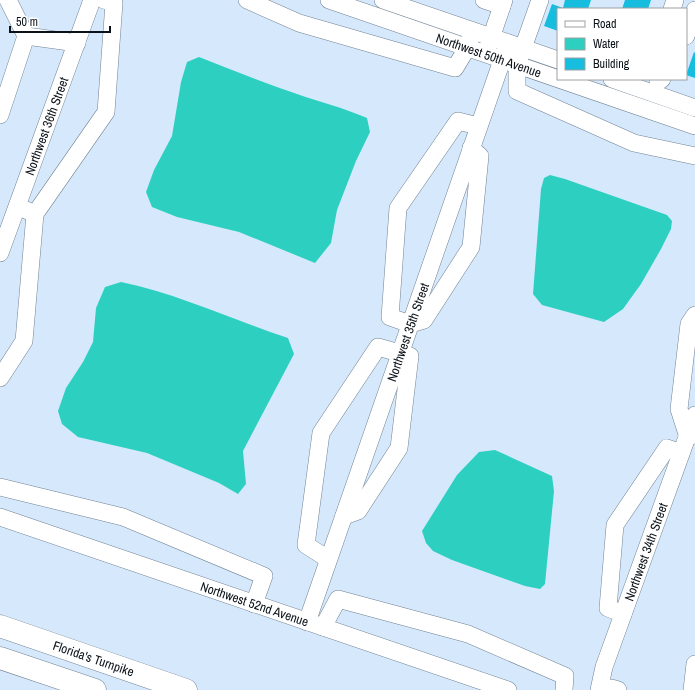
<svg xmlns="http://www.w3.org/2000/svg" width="695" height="690" font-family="'Archivo Narrow',sans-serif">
<rect width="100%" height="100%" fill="#d6e9fc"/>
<path fill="#2dd0c0" d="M199,57C232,70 264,83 297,94C320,102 344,108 367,118L370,132L356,161L337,210L331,243L315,263L239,232L177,217L152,207L146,192L154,170L172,136L181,82L187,62Z
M550,175L565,179L667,215L672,221L671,229L661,249L641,284L623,309L604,322L542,305L533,294L541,189L544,178Z
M121,282C179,294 233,320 288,338L294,354L243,451L246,484L238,494L219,483L147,453L78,437L62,424L58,411L66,388L83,362L93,342L96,308L105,287Z
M495,450L552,476L554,491L545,584L540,589L525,586L452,560L433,551L426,543L422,531L457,475L479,452Z"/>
<path fill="#16bdde" d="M565,0H591L588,9H558V31L544,26L552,4L563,8Z
M625,0H651L648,9H622Z
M694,52L695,53V78L686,75Z"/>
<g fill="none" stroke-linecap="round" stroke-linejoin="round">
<defs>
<g id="minor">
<path d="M247,0L299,23L455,68L467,48L473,31"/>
<path id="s1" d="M329,0L695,126"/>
<path d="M383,0L558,60"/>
<path d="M484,0L502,6"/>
<path d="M540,0L517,65V91L634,143L695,156"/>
<path d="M672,9L675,0"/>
<path d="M26,36L77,43"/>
<path d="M686,36L695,10"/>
<path d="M488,47L504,0"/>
<path d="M612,79L695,108"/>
<path d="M658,82L662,79"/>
<path d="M0,115L26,36L8,0"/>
<path d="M471,148L480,156L471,247L424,320L410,324L390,317L398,208L458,121L478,126"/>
<path d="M35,214L106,112L114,3L104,0"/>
<path id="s2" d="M0,253L92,0"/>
<path d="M0,378L24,341L35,214L26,210"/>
<path d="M691,436L687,434L679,409L689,324L695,315"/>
<path d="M0,487L123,517L264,576L254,604"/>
<path id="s3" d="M0,517L508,690"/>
<path d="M328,559L306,545L321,433L378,347L410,356L399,448L358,511L344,516"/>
<path d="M623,614L608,608L615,525L667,448L681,453"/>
<path id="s4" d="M307,622L508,43"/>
<path d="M323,627L338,599L468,634L565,676L564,690"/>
<path d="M611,688L618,690"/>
<path id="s5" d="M599,690L604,667L695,415"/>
<path d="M692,690L695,664"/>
</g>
<g id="highway">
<path id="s6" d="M0,626L186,690"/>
<path d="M0,658L95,690"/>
</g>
</defs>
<use href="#minor" stroke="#718293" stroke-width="18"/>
<use href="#highway" stroke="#718293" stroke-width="23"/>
<use href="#minor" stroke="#fff" stroke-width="17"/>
<use href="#highway" stroke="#fff" stroke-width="22"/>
</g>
<g text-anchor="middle" stroke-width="3" stroke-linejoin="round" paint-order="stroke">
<g font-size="13" fill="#0a1117" stroke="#fff">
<text dy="5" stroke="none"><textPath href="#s1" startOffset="169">Northwest 50th Avenue</textPath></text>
<text dy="5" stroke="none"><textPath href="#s2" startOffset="135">Northwest 36th Street</textPath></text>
<text dy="5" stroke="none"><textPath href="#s4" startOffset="307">Northwest 35th Street</textPath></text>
<text dy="5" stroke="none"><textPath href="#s5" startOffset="146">Northwest 34th Street</textPath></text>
<text dy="5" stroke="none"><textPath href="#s3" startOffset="269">Northwest 52nd Avenue</textPath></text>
<text dy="5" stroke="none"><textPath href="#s6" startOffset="99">Florida's Turnpike</textPath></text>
</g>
</g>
<rect x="557" y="8" width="130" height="72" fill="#ffffff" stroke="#9da0a2"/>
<rect x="565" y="21" width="20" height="6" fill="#ffffff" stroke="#9da0a2"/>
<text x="593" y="28" font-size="12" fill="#0a1117">Road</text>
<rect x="565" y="38" width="20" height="12" fill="#2dd0c0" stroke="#9da0a2"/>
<text x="593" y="48" font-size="12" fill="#0a1117">Water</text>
<rect x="565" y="58" width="20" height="12" fill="#16bdde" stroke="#9da0a2"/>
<text x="593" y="68" font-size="12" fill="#0a1117">Building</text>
<path d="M10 26v6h100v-6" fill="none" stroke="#0a1117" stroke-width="2"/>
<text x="16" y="26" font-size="12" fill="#0a1117" stroke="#ffffff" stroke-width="3" paint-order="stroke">50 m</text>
</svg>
